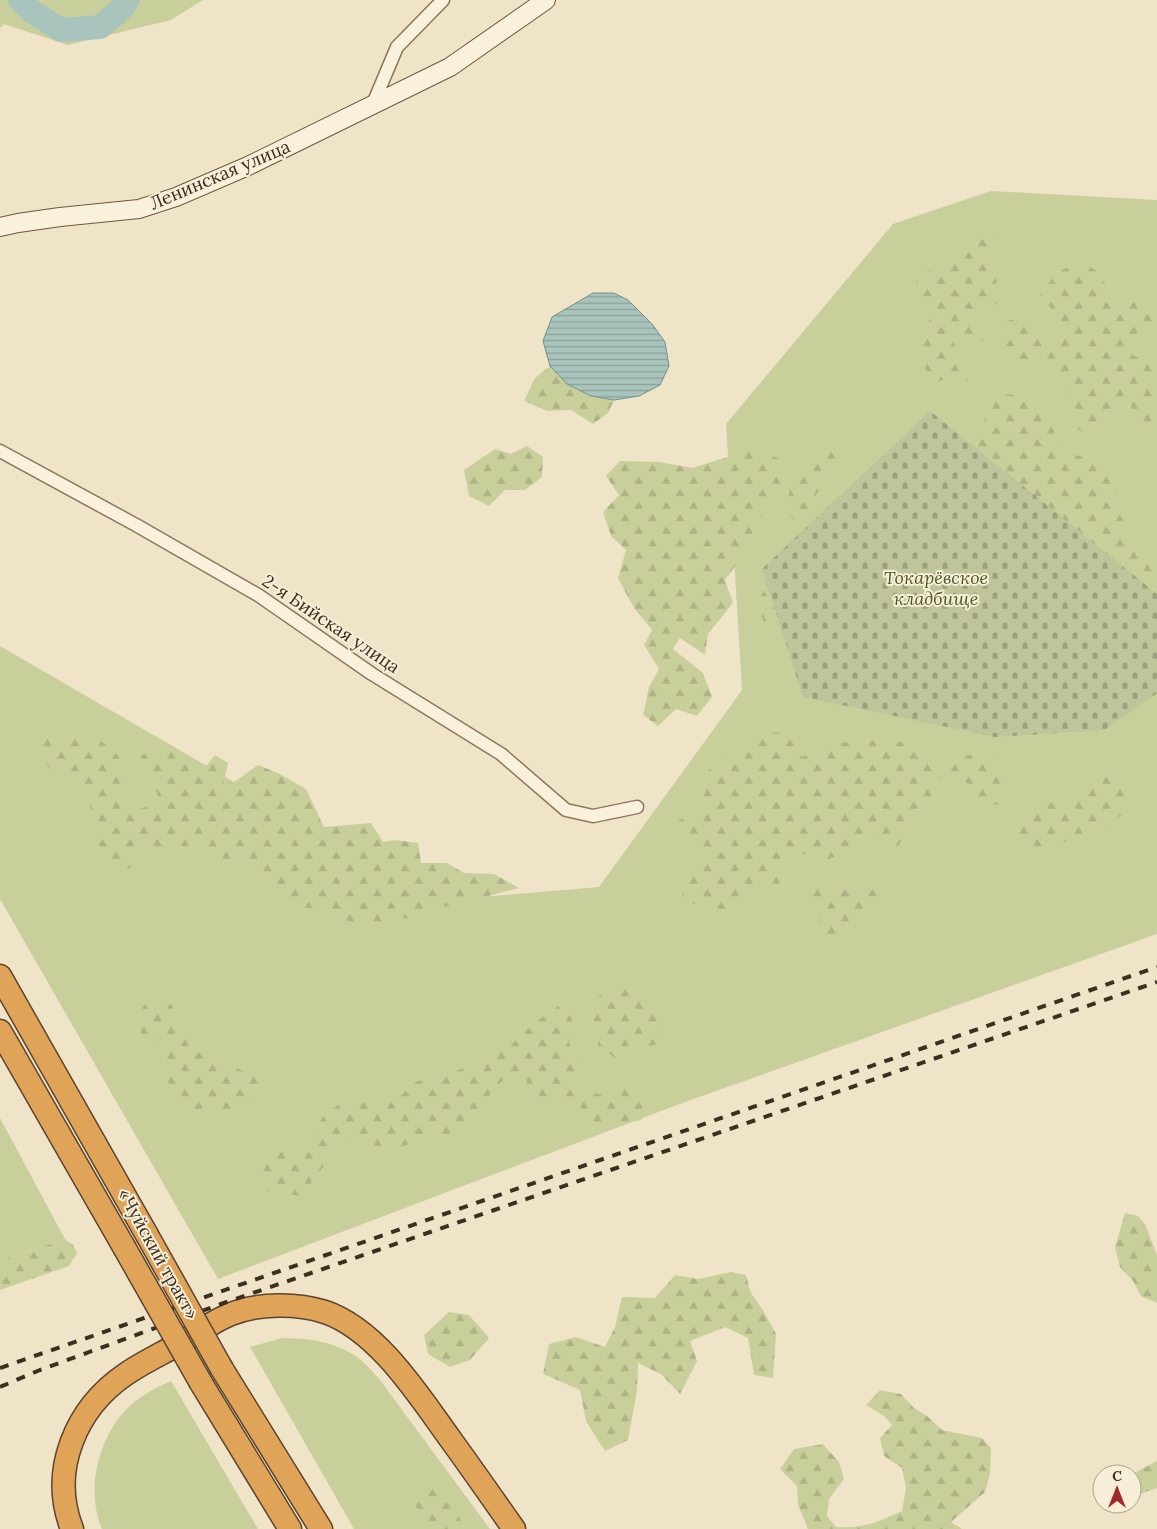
<svg xmlns="http://www.w3.org/2000/svg" width="1157" height="1529" font-family="Lora,serif">
<defs>
<pattern id="forest-firs" width="22" height="20" patternUnits="userSpaceOnUse" patternTransform="scale(1.25)"><rect width="22" height="20" fill="#c9cf9b"/><path d="M5 1l3.5 6h-7zM16 11l3.5 6h-7z" fill="#aeb285"/></pattern>
<pattern id="cemetery-stones" width="16" height="16" patternUnits="userSpaceOnUse" patternTransform="scale(1.25)"><rect width="16" height="16" fill="#bfc49a"/><path d="M2 7V4a2 2 0 0 1 4 0v3zM10 15v-3a2 2 0 0 1 4 0v3z" fill="#9ca07d"/></pattern>
<pattern id="water-rules" width="6" height="5" patternUnits="userSpaceOnUse" patternTransform="scale(1.25)"><rect width="6" height="5" fill="#a9c4bc"/><path d="M0 2.5h6" fill="none" stroke="#8ba098"/></pattern>
</defs>
<rect width="100%" height="100%" fill="#f0e4c8"/>
<path fill="#c9cf9b" d="M0,0H203L171,20L68,45L4,24L0,28Z
M991,191L1157,200V934L677,1105L218,1279L0,899V646L200,762L434,901L599,887L742,690L726,424L893,224Z
M0,1118L65,1239L0,1261Z
M282,1338C306,1338 330,1341 351,1353C362,1359 372,1371 380,1380L490,1529H354L250,1347Z
M171,1381L258,1529H102C86,1492 97,1443 123,1413C136,1398 153,1389 171,1381Z"/>
<path fill="url(#forest-firs)" d="M982,230L998,235L1004,241L987,262L996,277L997,303L979,314L977,324L986,341L953,339L968,382L954,376L937,382C933,377 927,372 924,367C911,347 925,327 936,311L916,291L917,272L938,270L951,253L977,238Z
M1081,263L1101,273L1110,297H1142L1152,321L1157,326V329L1143,336L1124,337L1125,351L1144,360H1157V435L1139,431L1125,388L1121,406L1107,411L1100,429L1080,431L1068,418L1070,396L1056,377L1052,361L1020,360L1001,351L1012,338L1005,321L1028,318L1043,338L1058,334L1062,322L1040,295L1058,271Z
M550,366L567,384L591,396L614,400L608,413L593,424L571,410L547,411L524,401L535,378Z
M990,394C1010,393 1027,396 1045,403L1056,439L1068,453L1100,461L1115,472L1118,512L1124,521L1127,548L1153,552L1157,549V693L763,621L759,600L767,584L958,445L987,433L982,405Z
M825,442L836,449C836,477 824,479 813,500C811,505 809,510 807,515L793,520L786,507L791,485Z
M527,446L543,457L542,477L525,490H505L489,506L469,496L464,470L495,449L511,454Z
M753,449L778,458L782,477L779,490L773,503L753,526L751,545L725,580L733,603L708,634L705,655L680,638L673,649L703,673L712,697L697,716L676,709L658,726L643,715L649,687L659,669L644,645L652,630L634,608L618,578L626,550L611,536L603,512L619,495L606,476L620,461L660,462L692,468Z
M771,732L799,735L802,757L821,748L838,743L893,739L933,754L939,761L974,754L992,756L998,771L1011,786L1000,805L981,803L968,784L953,775L929,781L936,807L906,817L903,837L893,856L872,839L854,841L848,851L827,860L814,850L806,854L780,857L784,868L779,884L740,892L742,908L721,921L706,906L684,902L680,882L701,874L702,855L686,841L678,821L702,810L705,801L702,781L713,764L743,749Z
M63,734L83,740L101,741L118,755L125,772L122,795L137,810L160,802L150,773L140,756L169,744L206,766L215,755L228,763L223,785L234,782L258,765L280,774L306,789L324,827L371,823L383,842L395,840L418,843L421,863H447L464,873L494,874L519,888L477,899L457,907L428,905L416,919L397,918L375,929L337,918L320,908H302L286,905L277,884L238,860L220,864L196,849L175,847L157,848L137,836L130,868L116,873L104,866L91,813L89,794L78,778L52,771L37,754L45,735Z
M1157,747V768L1152,769L1151,754Z
M1110,776L1128,798V811C1112,821 1101,833 1086,844L1053,840L1044,847L1027,846L1016,831L1025,811L1038,806L1065,799L1082,786Z
M820,885L873,889L878,897L870,912L852,920L830,938L821,926L819,910L809,897Z
M613,984C631,989 664,1006 664,1028C663,1033 661,1039 660,1044L640,1047L631,1055L615,1058L598,1047V1030L592,1015L595,999Z
M149,999L172,1005L190,1044L218,1060L258,1077L260,1096L243,1112L218,1110L198,1115L177,1099L165,1076L166,1057L164,1043L141,1034L138,1014Z
M558,1006L571,1017L574,1026L569,1043L573,1052L587,1065L577,1082L591,1092L609,1097L624,1080L641,1090L651,1107L641,1120L606,1128L589,1118L576,1100L553,1102L527,1090L526,1068L503,1080L477,1109L463,1127L446,1142L421,1136L411,1144L385,1150L356,1136L336,1150L301,1196L263,1190L250,1169L263,1152L304,1147L324,1115L342,1102L375,1101L400,1097L414,1082L451,1073L483,1060L509,1047L533,1024Z
M1125,1213L1138,1216L1145,1224L1157,1255V1303L1141,1296L1133,1281L1120,1267L1115,1247Z
M65,1239L73,1245L77,1253L69,1266L0,1290V1261Z
M731,1272L746,1275L751,1293L763,1310L776,1334L773,1378L754,1375L748,1338L725,1327L690,1341L697,1361L680,1394L661,1374L638,1363L637,1391L628,1440L605,1451L586,1421L580,1390L543,1374L549,1344L576,1337L605,1347L615,1327L622,1297L655,1298L675,1275L698,1279Z
M449,1312L469,1315L489,1338L470,1360L450,1367L428,1354L424,1335Z
M880,1390L901,1394L914,1408L927,1416L942,1430L982,1438L991,1448L990,1474L985,1492L951,1522L962,1529H808L798,1505L797,1486L780,1469L794,1449L823,1444L839,1462L844,1479L829,1499L827,1516L836,1527C861,1529 879,1522 902,1511L906,1488L902,1468L884,1456L880,1438L892,1425L884,1416L866,1405Z
M1157,1461V1488L1140,1494H1132V1474Z
M425,1487L442,1490L461,1521L459,1529H435L411,1501Z"/>
<path fill="url(#cemetery-stones)" d="M930,411L1157,594V693L1105,730L995,737L803,697L762,569Z"/>
<path fill="url(#water-rules)" stroke="#6f938a" d="M593,293H614L628,300L652,324L665,342L669,366L660,385L639,396L614,400L591,396L567,384L550,366L543,341L552,317Z"/>
<g fill="none" stroke-linecap="round" stroke-linejoin="round">
<path stroke="#a9c4bc" stroke-width="24" d="M20,0L30,10L61,30L100,27L118,12L128,0"/>
<defs>
<path id="street" d="M373,104L397,47L443,0
M0,451L136,525L258,595L372,674L501,754L566,810L593,816L637,807"/>
<path id="secondary" d="M0,227L18,223L60,217L139,209L176,197L248,166L450,67L546,0"/>
<path id="highway" d="M0,976L147,1235
M0,1031L124,1247
M222,1369L321,1529
M201,1383L290,1529
M72,1529C49,1470 76,1408 126,1374C142,1363 159,1355 175,1346C193,1336 213,1321 231,1314C259,1303 297,1303 325,1312C378,1330 419,1396 451,1440C472,1469 493,1499 514,1529"/>
</defs>
<use href="#street" stroke="#8d765c" stroke-width="15"/>
<use href="#secondary" stroke="#6f573f" stroke-width="20"/>
<use href="#highway" stroke="#5b4430" stroke-width="25"/>
<use href="#street" stroke="#faf1dc" stroke-width="12"/>
<use href="#secondary" stroke="#faf1dc" stroke-width="18"/>
<use href="#highway" stroke="#e0a458" stroke-width="22"/>
<path stroke="#3d2e20" stroke-width="4" stroke-dasharray="9 9" stroke-linecap="butt" d="M0,1368L1157,967
M0,1387L40,1370L221,1304L1157,982"/>
<defs>
<path id="highway-bridge" d="M147,1235L222,1369
M124,1247L201,1383"/>
</defs>
<use href="#highway-bridge" stroke="#5b4430" stroke-width="25" stroke-linecap="butt"/>
<use href="#highway-bridge" stroke="#e0a458" stroke-width="22"/>
</g>
<g text-anchor="middle" stroke-width="4" stroke-linejoin="round" paint-order="stroke">
<g font-size="18" fill="#3d2e20" stroke="#f7eed8">
<text transform="translate(220 175) rotate(-23)" y="6">Ленинская улица</text>
<text transform="translate(331 624) rotate(34)" y="6">2-я Бийская улица</text>
<text transform="translate(158 1254) rotate(61)" y="6">«Чуйский тракт»</text>
</g>
<g font-size="18" font-style="italic" fill="#4d5a26" stroke="#f7eed8">
<text x="936" y="584">Токарёвское<tspan x="936" dy="21">кладбище</tspan></text>
</g>
</g>
<g transform="translate(1117 1489)"><circle r="24" fill="#f7eed8" stroke="#ada18e"/>
<path d="M0-4L9 19L0 12L-9 19Z" fill="#9e2a2b"/>
<text y="-8" font-size="14" font-weight="bold" text-anchor="middle" fill="#3d2e20">С</text>
</g>
</svg>
